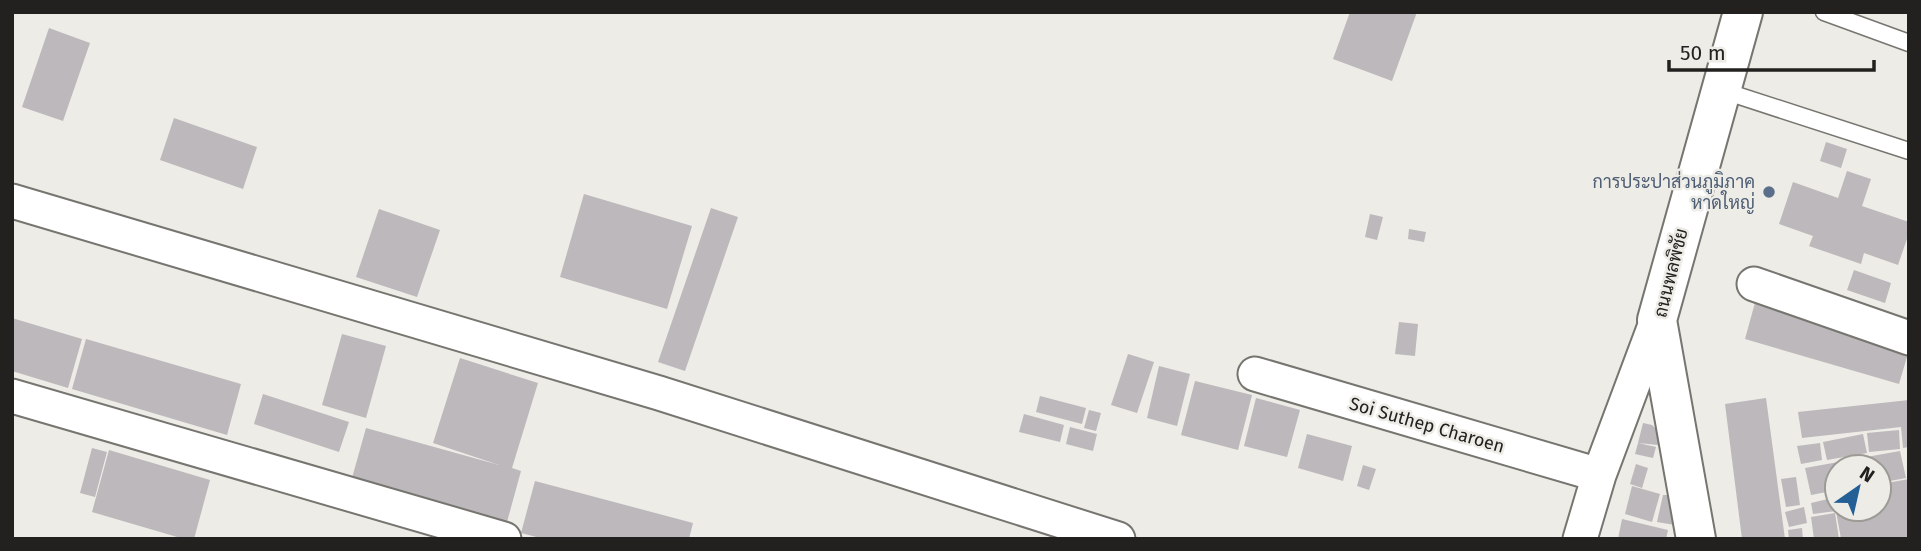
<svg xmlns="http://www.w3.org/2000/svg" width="1921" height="551" font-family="'Fira Sans',Sarabun,sans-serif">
<rect width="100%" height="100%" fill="#eeece6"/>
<path fill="#bcb8bc" d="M1350,12H1417L1392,81L1333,59Z
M49,28L90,43L63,121L22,107Z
M174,118L257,147L243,189L160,160Z
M1826,142L1847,149L1841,168L1820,161Z
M1847,171L1871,179L1862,206L1909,222V233L1898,265L1864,253L1861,264L1809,246L1813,236L1779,224L1793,182L1838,198Z
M584,194L692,226L667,309L560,277Z
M711,208L738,217L685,371L658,362Z
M379,209L440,230L417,297L356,277Z
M1370,214L1383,217L1377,240L1365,237Z
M1409,229L1426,232L1424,242L1408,239Z
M1854,270L1891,283L1885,303L1847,290Z
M1756,299L1909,350L1899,384L1745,339Z
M12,318L82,339L68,388L12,371Z
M1399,322L1418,324L1415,356L1395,354Z
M342,334L386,346L366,418L322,405Z
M86,339L241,384L227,435L72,389Z
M1128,354L1154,362L1137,413L1111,405Z
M460,358L538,383L512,468L521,471L507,522L352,478L366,428L499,465L433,443Z
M1159,366L1190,374L1177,426L1147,418Z
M1195,381L1252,395L1238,450L1181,435Z
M263,394L349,422L339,452L254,424Z
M1040,396L1086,408L1082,424L1036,412Z
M1256,398L1300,410L1287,457L1244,446Z
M1766,398L1785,539H1742L1725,404Z
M1909,400V447L1903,448L1901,427L1802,438L1798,412Z
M1089,410L1101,413L1096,431L1084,428Z
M1024,414L1064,425L1060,442L1019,432Z
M1643,423L1652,425L1659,432L1658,445L1638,443Z
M1070,427L1097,434L1093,451L1066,444Z
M1899,430L1900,449L1869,452L1867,433Z
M1307,434L1352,446L1343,481L1298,468Z
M1863,434L1867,453L1827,460L1823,442Z
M1638,443L1656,447L1653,458L1635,454Z
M1820,443L1822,460L1801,464L1797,446Z
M92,448L107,452L95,497L80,493Z
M109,450L210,480L194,539H184L92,512Z
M1900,451L1906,478L1879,483V467H1837V490L1811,495L1805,468Z
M1636,464L1648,468L1642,488L1630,484Z
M1363,465L1376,469L1369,490L1357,486Z
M1796,477L1800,505L1786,507L1781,479Z
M1909,479V539H1841L1836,511L1813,514L1811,503L1837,497V509H1879V489L1884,488L1887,483Z
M535,481L693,523L689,539H544L521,533Z
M1632,486L1660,494L1652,522L1625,514Z
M1663,495H1671L1675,525L1657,522Z
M1804,507L1807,523L1789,527L1785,512Z
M1835,513L1839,539H1814L1811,517Z
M1622,519L1668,530L1666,539H1618Z
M1802,528L1803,539H1789L1788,530Z"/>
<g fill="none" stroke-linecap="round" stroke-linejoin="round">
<defs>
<path id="lane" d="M1824,12L1909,43
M1721,90L1909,151"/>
<path id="street" d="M12,201L659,393L1118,539
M1754,284L1909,338
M1255,374L1599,475
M12,396L504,539
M1580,539L1599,475L1657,320"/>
<path id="secondary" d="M1696,539L1657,320L1743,12"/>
</defs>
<use href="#lane" stroke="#777570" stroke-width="19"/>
<use href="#street" stroke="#777570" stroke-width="37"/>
<use href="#secondary" stroke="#777570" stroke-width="42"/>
<use href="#lane" stroke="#fff" stroke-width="16"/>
<use href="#street" stroke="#fff" stroke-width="33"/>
<use href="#secondary" stroke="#fff" stroke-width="38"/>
</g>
<circle fill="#5c6f8a" stroke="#eeece6" stroke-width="2.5" cx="1769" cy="192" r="7"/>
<g text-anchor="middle" stroke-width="5" stroke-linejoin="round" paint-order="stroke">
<g font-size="18" fill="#4e5e75" stroke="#eeece6" text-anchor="end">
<text x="1755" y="188">การประปาส่วนภูมิภาค<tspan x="1755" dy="21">หาดใหญ่</tspan></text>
</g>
<g font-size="18" fill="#22211f" stroke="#eeece6">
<text transform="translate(1671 273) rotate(-76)" y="6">ถนนพลพิชัย</text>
<text transform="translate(1427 425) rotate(16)" y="6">Soi Suthep Charoen</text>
</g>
</g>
<rect width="1921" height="551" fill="none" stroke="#22211f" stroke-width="28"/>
<g transform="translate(1858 488) rotate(34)"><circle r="33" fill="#eeece6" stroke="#9c9b96" stroke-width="2"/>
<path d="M0-5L12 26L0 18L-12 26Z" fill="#245f96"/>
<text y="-10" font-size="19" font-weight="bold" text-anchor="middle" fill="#22211f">N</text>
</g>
<path d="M1669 60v10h205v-10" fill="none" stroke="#22211f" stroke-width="3.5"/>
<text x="1680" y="60" font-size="21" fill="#22211f" stroke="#eeece6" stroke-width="5" paint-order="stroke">50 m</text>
</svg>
